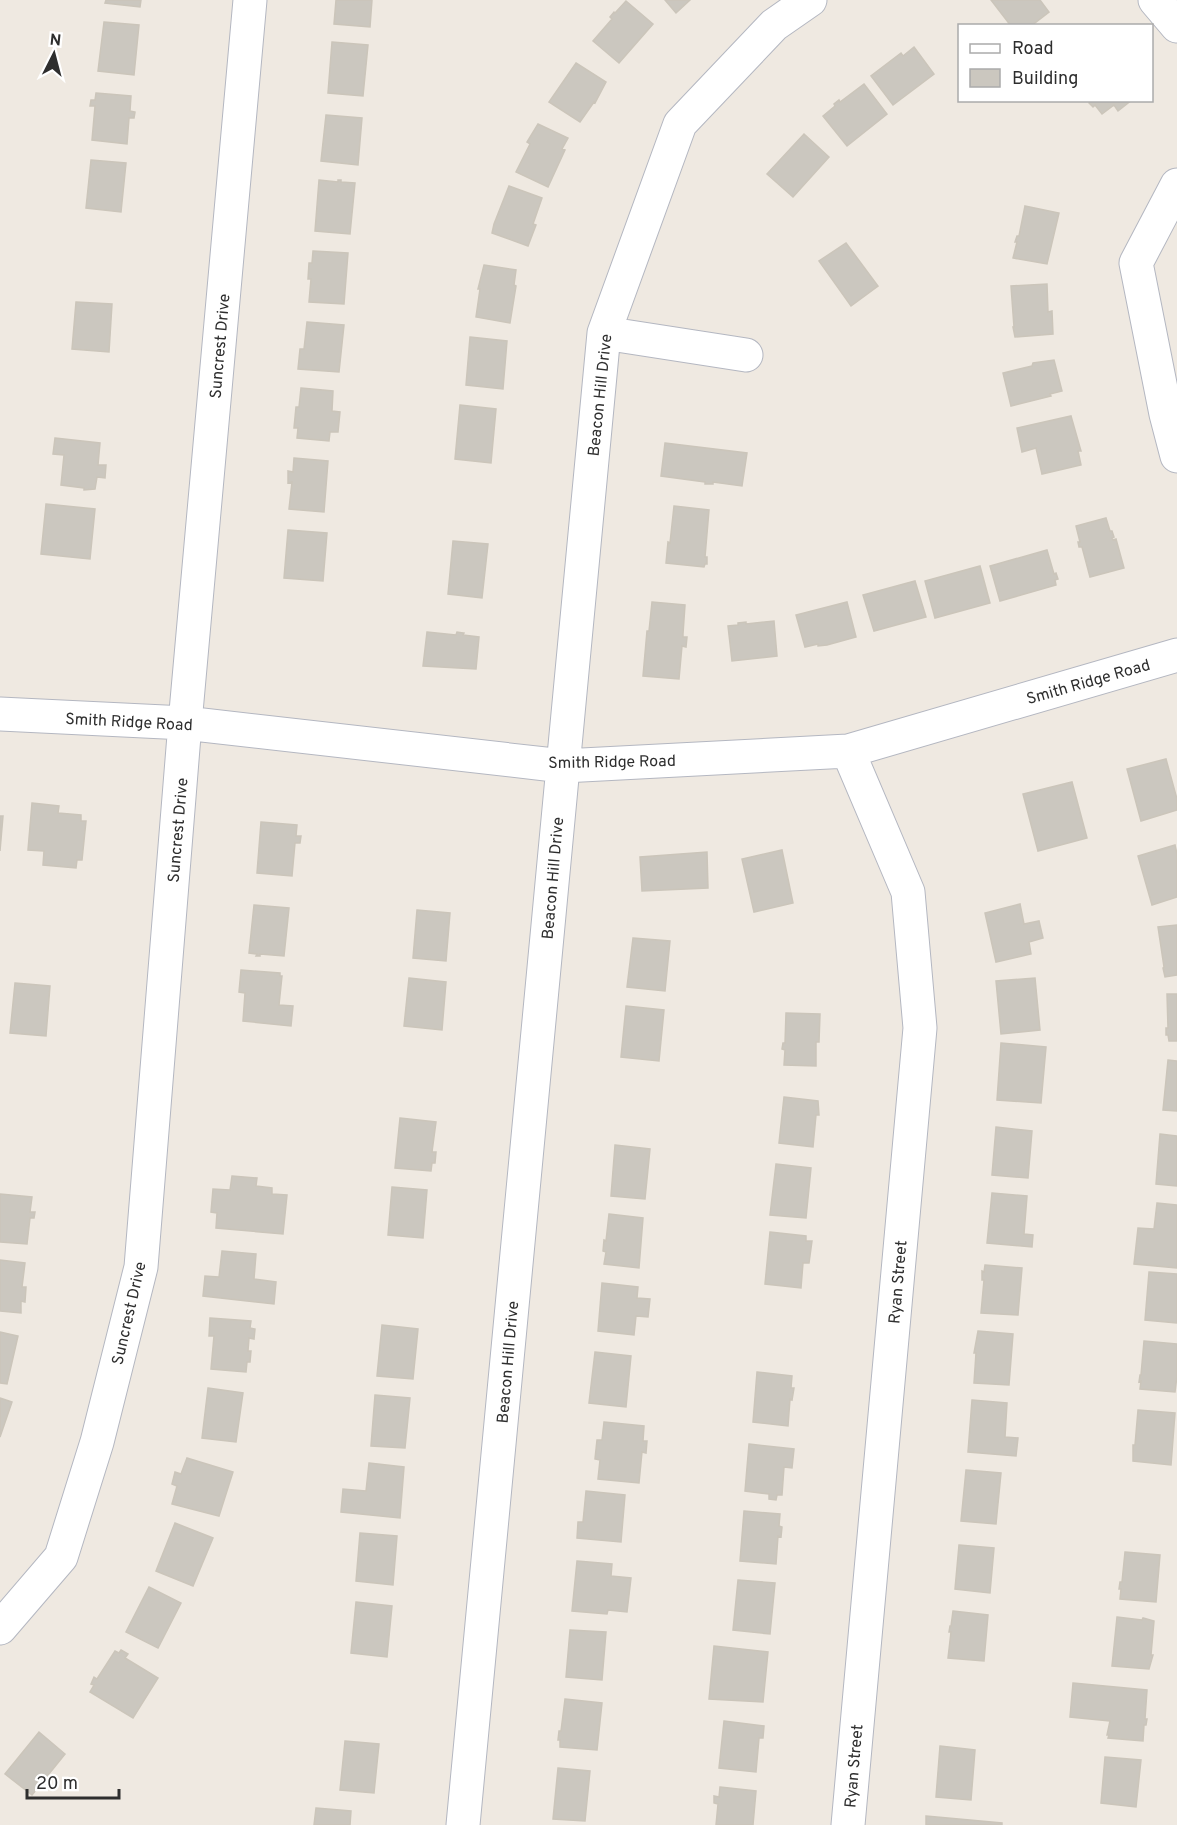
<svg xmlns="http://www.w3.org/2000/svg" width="1177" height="1825" font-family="Overpass,sans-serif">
<rect width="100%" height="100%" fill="#efe9e1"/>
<path fill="#cbc7bf" stroke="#cbc5ba" stroke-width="1.5" d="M106,0H141L140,7L105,3Z
M336,0H372L370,27L334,24Z
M665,0H690L676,13Z
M991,0H1040L1049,12L1031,26H1011Z
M626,1L653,24L619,63L593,41L612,19L610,17L614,12L615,13Z
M104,22L139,25L134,75L98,71Z
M332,42L368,45L363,96L328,93Z
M914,47L934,74L893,105L871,76L901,53L903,56Z
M576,63L606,82L595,103L594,102L580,122L549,102Z
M864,84L887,114L847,146L823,116L835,106L834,104L839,100L840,102Z
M96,93L131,96L130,111L135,112L134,118H129L127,144L92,140L95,106H90L91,100H95Z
M1132,100L1118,111L1114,105L1102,114L1095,105L1093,107L1089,103L1091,100Z
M326,115L362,118L358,165L321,161Z
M538,124L568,138L562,149L565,150L548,187L516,172L530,144L527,142Z
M804,134L829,157L793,197L767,174Z
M91,160L126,163L121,212L86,208Z
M319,180L338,182V180H341V182L355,183L350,234L315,231Z
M509,186L542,198L533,224L536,225L528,246L492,233L494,224Z
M1025,206L1059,213L1047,264L1013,258L1017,242H1015L1017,236H1019Z
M846,243L878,286L851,306L819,261Z
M313,251L348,253L344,304L309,302L311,279H308L309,263H312Z
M484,265L516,270L514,285L516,286L510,323L476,317L480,289H478Z
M1047,284L1048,312L1052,311L1053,334L1015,337L1013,327H1014L1011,286Z
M76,302L112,304L109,352L72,349Z
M307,322L344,325L339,372L298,369L300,349H304Z
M470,337L507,341L503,389L466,385Z
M1054,360L1062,391L1050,394L1051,396L1011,406L1003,373L1032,366L1033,363Z
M301,388L333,391L332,411L340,412L338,432H330L329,441L297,438L298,428H294L296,407H299Z
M460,405L496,409L491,463L455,459Z
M1071,416L1081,451H1078L1081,465L1042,474L1036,448L1022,452L1017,428Z
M55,438L100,443L98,465H106L105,478L97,477L95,489L84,490V488L61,485L64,455L53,454Z
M665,443L747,453L742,486L713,482V484H705V482L661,476Z
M294,458L328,461L324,512L289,509L292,482L288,483V471L293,472Z
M46,504L95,509L90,559L41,554Z
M674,506L709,510L705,557H707V564H705L704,567L666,563L668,542L670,543Z
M1106,518L1110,531H1112L1114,537L1112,538L1113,540L1116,539L1124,568L1090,577L1082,547H1079L1078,542H1080L1076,526Z
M288,530L327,533L323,581L284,578Z
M453,541L488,544L482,598L448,594Z
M1047,550L1054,574L1056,573L1058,579L1055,580L1056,585L1000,601L990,566Z
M980,566L990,603L935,618L925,581Z
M915,581L926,617L874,631L863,595Z
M652,602L685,605L683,634V637H687L686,647L682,646L679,679L643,676L647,631H649Z
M847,602L856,637L827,645L818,646V644L805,647L796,615Z
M774,621L777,656L732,661L728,626L738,625V623L746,622V624Z
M427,632L456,635L457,632L464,633L463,635L479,637L476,669L423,666Z
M1166,759L1177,799V810L1141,821L1127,769Z
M1072,782L1087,838L1038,851L1023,794Z
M32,803L59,806L58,813L81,815V821H86L82,860H77L76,868L43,865L44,851L28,850Z
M0,816H3L0,851Z
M261,822L297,825L296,836H301L300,843H295L292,876L257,873Z
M1175,845L1177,854V897L1152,905L1138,856Z
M782,850L793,903L754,912L742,859Z
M707,852L708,888L642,891L640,857Z
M1020,904L1024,924L1039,921L1043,938L1029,942L1031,954L996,962L985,913Z
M254,905L289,908L284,956L260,954V956H256L257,954L249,953Z
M417,910L450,913L446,961L413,958Z
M1177,925V975L1165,977L1163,968L1164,967L1158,927Z
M633,938L670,941L665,991L627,987Z
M241,970L280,973V976H282L279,1005L293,1006L291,1026L243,1021L245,993L239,992Z
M409,978L446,982L442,1030L404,1026Z
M1035,978L1040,1030L1001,1034L996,981Z
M15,983L50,986L46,1036L10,1033Z
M1167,994H1177V1041H1169L1168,1035H1166V1028H1168Z
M626,1006L664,1010L659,1061L621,1057Z
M786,1013L820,1014L819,1042H816V1066L784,1065L785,1050L782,1049L783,1043H785Z
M1001,1043L1046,1047L1041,1103L997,1100Z
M1168,1060L1177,1061V1111L1163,1110Z
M784,1097L818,1101L819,1115H816L813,1147L779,1143Z
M400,1118L436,1122L432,1152H436L435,1163H432L431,1171L395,1168Z
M996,1127L1032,1131L1028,1178L992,1175Z
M1160,1134L1177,1136V1186L1156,1184Z
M615,1145L650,1149L645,1199L611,1196Z
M776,1164L811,1168L806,1218L770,1215Z
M232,1176L257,1178L256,1186L272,1188V1194L287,1195L283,1234L216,1228L217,1213L211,1212L213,1189L230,1190Z
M392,1187L427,1190L423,1238L388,1235Z
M992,1193L1027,1196L1024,1234L1033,1235L1032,1247L987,1243Z
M0,1194L32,1197L30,1212H35L34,1218H30L27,1244L0,1242Z
M1157,1203L1177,1205V1268L1134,1264L1138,1228L1154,1229Z
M609,1214L643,1218L639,1268L604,1264L606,1252L603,1251L604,1240L606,1241Z
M770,1232L806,1236V1241H812L809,1263H803L801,1288L765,1284Z
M222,1251L256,1254L254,1279L276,1282L274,1304L203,1296L205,1276L219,1277Z
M0,1260L25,1263L22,1287H26L25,1302L21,1301V1313L0,1311Z
M985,1265L1022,1268L1018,1315L981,1313L984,1280H982V1271L984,1272Z
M1149,1272L1177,1274V1323L1145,1320Z
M602,1283L638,1287L637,1298L650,1299L648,1317L636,1316L634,1335L598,1331Z
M210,1318L251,1321L250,1328L255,1329L254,1339L249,1338L248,1351H251L250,1362H247L246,1372L211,1369L214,1336H209Z
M382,1325L418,1329L413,1379L377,1376Z
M978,1331L1013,1334L1009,1385L974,1383L976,1353H974Z
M0,1332L18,1336L7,1384L0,1383Z
M1144,1341L1177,1344V1376L1175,1392L1140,1389L1141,1381L1139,1382L1140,1375H1141Z
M595,1352L631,1356L626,1407L589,1403Z
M757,1372L792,1376L791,1388H794L792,1400L790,1399L788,1426L753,1422Z
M208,1388L243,1393L236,1442L202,1438Z
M375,1395L410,1398L405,1448L371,1446Z
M0,1398L12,1402L0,1437Z
M972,1400L1007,1403L1005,1437L1018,1438L1016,1456L968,1452Z
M1138,1410L1175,1413L1171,1465L1133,1461V1445H1135Z
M604,1422L644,1426L643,1441H647L646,1453L642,1452L639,1483L598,1479L600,1460L595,1459L597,1440H602Z
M749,1444L794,1449L792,1468L784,1467L782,1495H777L776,1500L769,1499V1494L745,1491Z
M187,1458L233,1472L219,1516L172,1504L177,1486L172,1484L175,1472L181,1474Z
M369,1463L404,1467L400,1518L341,1512L343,1489L366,1491Z
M966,1470L1001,1473L996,1524L961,1521Z
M586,1491L625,1495L621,1542L577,1538L578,1522H583Z
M744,1511L780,1514L779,1526L782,1527L781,1537L778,1536L776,1564L740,1561Z
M175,1523L213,1538L193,1586L156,1571Z
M360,1533L397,1536L393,1585L356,1581Z
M959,1545L994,1548L990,1593L955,1589Z
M1125,1552L1160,1555L1156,1602L1120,1599L1121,1589H1119L1120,1582H1122Z
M577,1561L612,1564L611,1576L631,1578L627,1612L608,1610L607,1614L572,1611Z
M738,1580L775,1583L770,1634L733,1630Z
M149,1587L181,1603L158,1648L126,1632Z
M356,1602L392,1606L387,1657L351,1653Z
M953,1611L988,1615L984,1661L948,1658L951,1632H949L950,1626H951Z
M1117,1617L1142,1620L1143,1618L1154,1621L1151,1655H1153L1149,1669L1112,1666Z
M570,1630L606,1632L602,1680L566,1677Z
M714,1646L768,1652L763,1702L709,1699Z
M121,1650L128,1654L125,1658L158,1678L133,1718L90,1692L94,1685L91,1684L94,1677L97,1679L115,1651L119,1653Z
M1073,1683L1147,1690L1145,1719H1147L1146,1725H1144L1143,1741L1108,1738L1109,1735H1107L1110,1721L1070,1717Z
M565,1699L602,1703L597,1750L560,1747V1740H558L559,1731H561Z
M724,1721L764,1726L763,1738H759L756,1772L719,1768Z
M39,1732L65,1754L32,1795L5,1774Z
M345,1741L379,1744L374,1793L340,1790Z
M940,1746L975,1750L971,1800L936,1797Z
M1105,1757L1141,1760L1136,1807L1101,1803Z
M558,1768L590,1771L585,1821L553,1819Z
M720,1787L756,1791L753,1825H716L718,1804L714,1803V1796L719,1797Z
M316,1808L351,1811L350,1825H314Z
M926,1816L1002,1823V1825H926Z"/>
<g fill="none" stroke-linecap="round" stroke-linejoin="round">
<defs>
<path id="minor" d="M1155,0L1177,26
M1177,185L1136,263L1166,414L1177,456
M604,333L746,355
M0,714L185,723L563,766L848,751L1177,655
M0,1628L61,1557L97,1442L141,1267L185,723L250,0
M463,1825L604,333L680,124L774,25L810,0
M848,1825L920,1028L908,892L848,751"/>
</defs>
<use href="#minor" stroke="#b4b7c1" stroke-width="35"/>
<use href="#minor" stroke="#fff" stroke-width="33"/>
</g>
<g text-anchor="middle" stroke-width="4.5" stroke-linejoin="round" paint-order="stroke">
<g font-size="16" fill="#2e2e2e" stroke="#fff">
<text transform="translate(219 346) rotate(-85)" y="6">Suncrest Drive</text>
<text transform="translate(599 395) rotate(-84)" y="6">Beacon Hill Drive</text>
<text transform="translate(1088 681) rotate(-16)" y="6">Smith Ridge Road</text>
<text transform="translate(129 721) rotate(3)" y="6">Smith Ridge Road</text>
<text transform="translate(612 761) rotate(-1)" y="6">Smith Ridge Road</text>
<text transform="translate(177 830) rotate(-85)" y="6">Suncrest Drive</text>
<text transform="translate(552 878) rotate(-85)" y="6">Beacon Hill Drive</text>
<text transform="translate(897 1282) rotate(-85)" y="6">Ryan Street</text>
<text transform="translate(128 1313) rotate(-77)" y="6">Suncrest Drive</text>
<text transform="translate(507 1362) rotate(-85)" y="6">Beacon Hill Drive</text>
<text transform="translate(853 1766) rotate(-85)" y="6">Ryan Street</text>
</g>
</g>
<rect x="958" y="24" width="195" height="78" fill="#ffffff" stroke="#ababab" stroke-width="1.5"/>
<rect x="970" y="44" width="30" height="9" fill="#ffffff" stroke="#ababab" stroke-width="1.5"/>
<text x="1012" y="54" font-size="18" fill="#2e2e2e">Road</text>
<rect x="970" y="69" width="30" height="18" fill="#cbc7bf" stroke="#ababab" stroke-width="1.5"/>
<text x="1012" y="84" font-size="18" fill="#2e2e2e">Building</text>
<g transform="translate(54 54) rotate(6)" stroke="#ffffff" stroke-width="4.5" paint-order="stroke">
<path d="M0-4.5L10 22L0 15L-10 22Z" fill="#2e2e2e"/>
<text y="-9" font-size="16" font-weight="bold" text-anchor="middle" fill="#2e2e2e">N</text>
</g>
<path d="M27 1789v9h92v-9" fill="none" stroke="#2e2e2e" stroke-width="3"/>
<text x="36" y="1789" font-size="18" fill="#2e2e2e" stroke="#ffffff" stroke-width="4.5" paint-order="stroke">20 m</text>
</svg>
